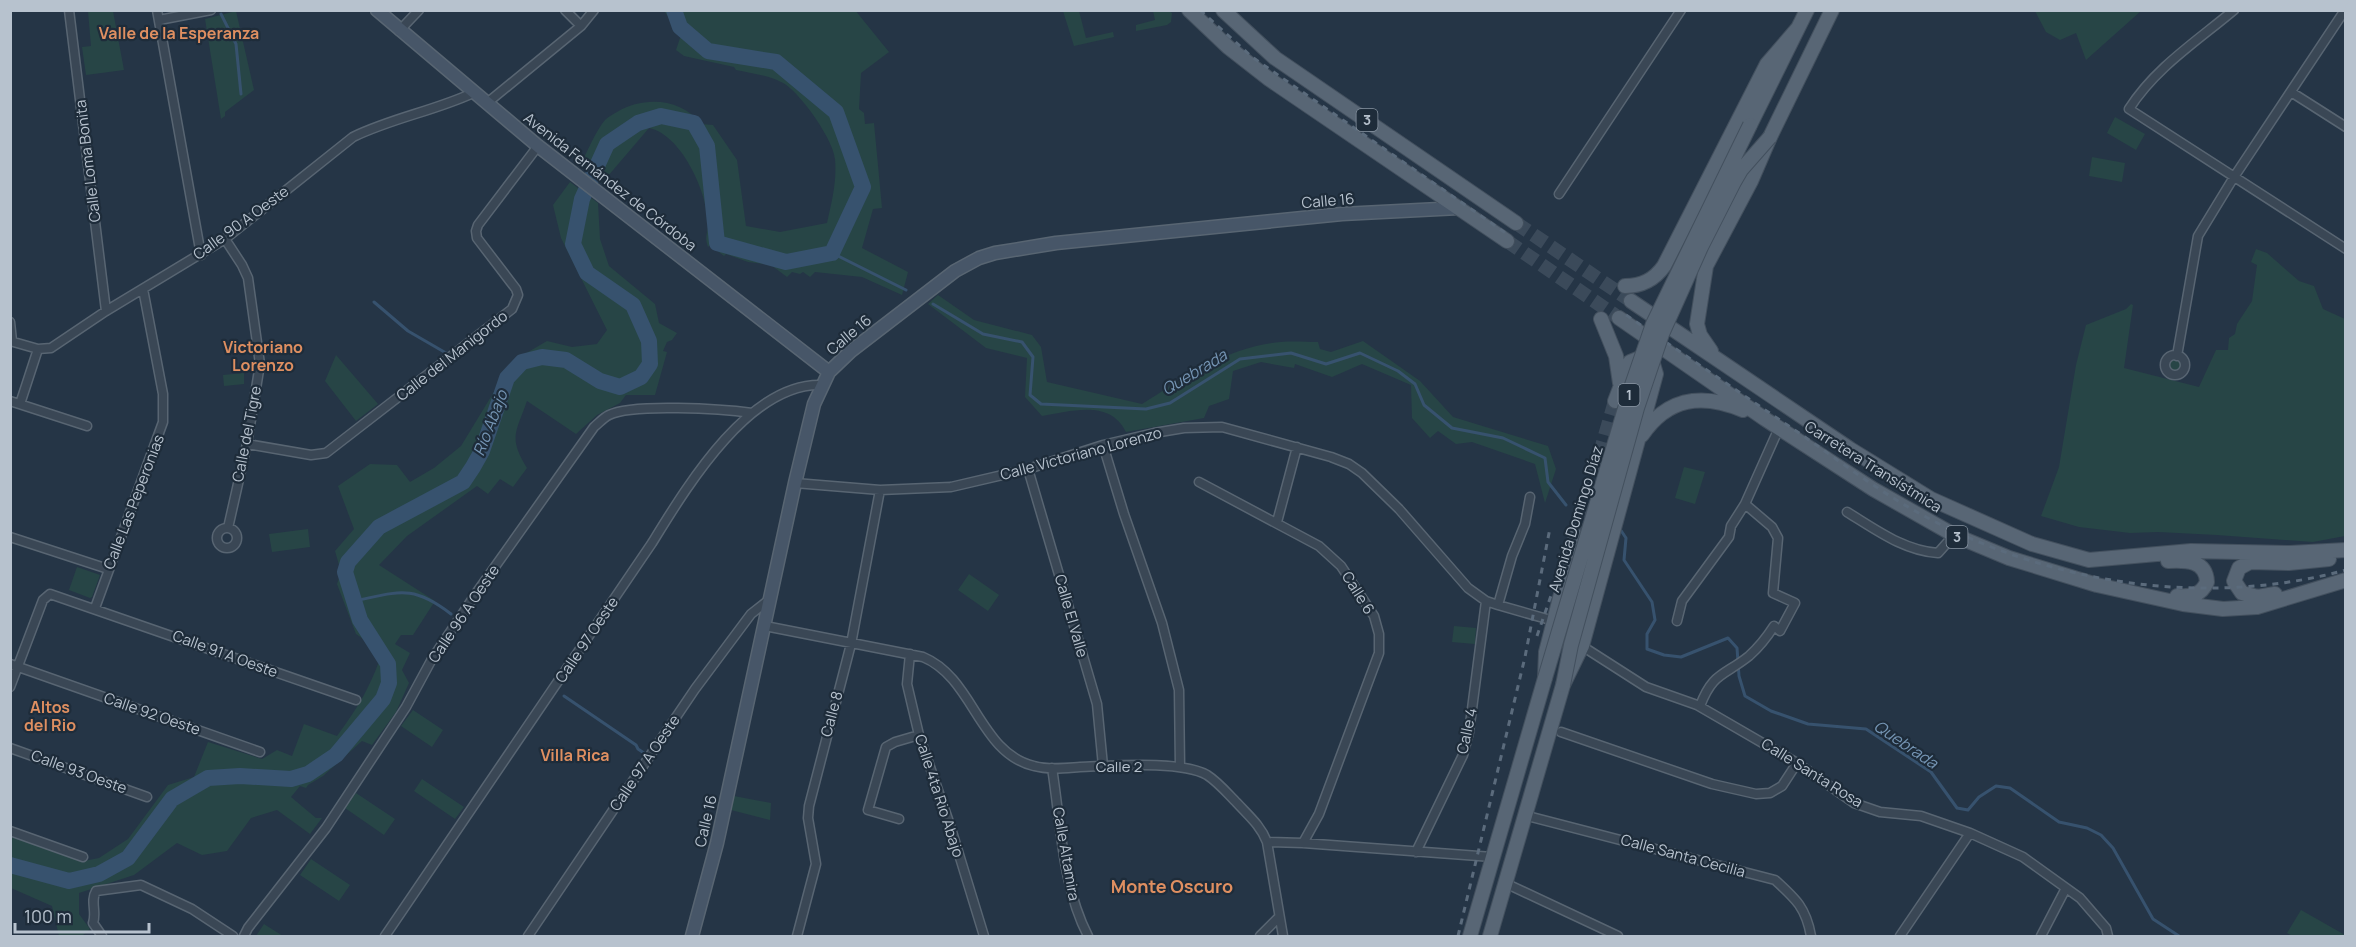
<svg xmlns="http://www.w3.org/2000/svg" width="2356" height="947" font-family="Manrope,sans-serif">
<rect width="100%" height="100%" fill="#253546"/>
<path fill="#274546" d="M88,11H113L124,70L86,75L82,47L91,46Z
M236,11L254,90L225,112V116L221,119L205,19Z
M664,11L855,10L889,52L861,73L859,109L864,113L865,124L874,123L882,208L873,209L862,248L908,272L902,295L862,277L815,272L810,277L803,272L800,274L792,272L787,277L771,265L748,262L726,254L724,256L710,245L708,247C704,236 708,234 708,224C708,193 681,134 649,128L602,183L580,165C588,151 595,132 605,120C608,117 613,114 617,112C644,96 681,98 701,124L713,125L737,160L746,226L780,232L827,223C832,201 837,181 835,159C834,140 798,89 781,82C767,75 750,73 736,70L734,67L684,56L676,50L681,35Z
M1063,11H1079L1086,38L1113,32L1114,37L1074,46Z
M1153,11H1169L1172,13L1171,22L1167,25L1136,31V25L1155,20Z
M2035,11H2141L2086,60L2076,33L2060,40L2046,32Z
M2115,117L2145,134L2136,150L2107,133Z
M2092,157L2125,163L2122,182L2089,176Z
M570,182L598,203L600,239L609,266L655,304L659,323L677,333L672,340L667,342L663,351L667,352L655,395H626L620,403L597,415L576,434L527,401C516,433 508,437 527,468L513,487L500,479L488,494L477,486L407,536L379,565L435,601L413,635H401L395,644L410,653L402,670L409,683L396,712L372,745L362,741L323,776L308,785L306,788L300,786L291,797L316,818H322L310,834L277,810L251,818L227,851L202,855L177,843L134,875L79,893V914L90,929L82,936H59L52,906L11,888V837L84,861L99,858L128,839L168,785L194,777L208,742L262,759L277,750L292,756L304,724L337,736C357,709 368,691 380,659L372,645L356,634L337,584L341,572L335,551L354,529L338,486L370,464L397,465L410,482L434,468L461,446L506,372L523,355L547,341L572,347L597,344L607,330L561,238L553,205Z
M2256,249L2267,253L2299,281L2314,286L2323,309L2345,319V536L2313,542L2217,535L2158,532L2130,533L2079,527L2041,516L2059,467L2076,365L2086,325L2126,309L2131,304L2133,305L2124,368L2199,387L2216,350H2228L2229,338L2235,334L2237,324L2252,301L2257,265L2251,262Z
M938,295L974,320L1032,335L1041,347L1047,382L1142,404C1185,377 1229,346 1281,342C1293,341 1306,342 1318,342L1320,349L1331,352L1363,341L1420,381L1453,417L1548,446L1556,469L1545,503L1535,464L1472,442L1456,444L1438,431L1430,438L1412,418L1411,385L1362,364L1332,377L1295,364L1294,368L1261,362L1233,371L1229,399L1209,406L1204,418L1126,432C1110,399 1072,411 1042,416L1025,397L1027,358L986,348L928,304Z
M336,355L378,404L356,421L325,381Z
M2168 365a7 7 0 1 1 14 0a7 7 0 1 1-14 0Z
M244,373V384L224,386L223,375Z
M1684,467L1705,472L1695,504L1675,498Z
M308,529L310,547L272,552L269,534Z
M77,567L100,575L92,597L90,598L69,590Z
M969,574L999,595L988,611L958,590Z
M1454,626L1476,628L1475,644L1452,642Z
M413,710L443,730L432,747L401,726Z
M422,779L464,807L455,819L414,791Z
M356,793L395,819L384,835L345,808Z
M734,796L771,803L770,820L731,810Z
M311,859L350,885L339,901L300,875Z
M2301,910L2345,935V936H2292L2287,933Z
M264,924L267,926L283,936H256Z"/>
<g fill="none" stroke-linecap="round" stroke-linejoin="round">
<path stroke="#37526e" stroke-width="3" d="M221,14L236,44L241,94
M832,253L906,290
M374,302L408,331L446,353
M933,304L983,334L1022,342L1033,357L1030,395L1041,404L1146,409L1170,403L1240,359L1291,353L1326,364L1360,353L1398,371L1415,384L1424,405L1452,428L1503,438L1545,458L1548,482L1566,505
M1620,529L1626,538L1624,560L1652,602L1655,620L1647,634V649L1664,655L1681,657L1728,638L1737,648L1739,676L1745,696L1771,711L1808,724L1866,729L1931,772L1957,808L1968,810L1979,797L1996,786L2010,788L2059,822L2087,828L2101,835L2113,848L2153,919L2179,936
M354,601C399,592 412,584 451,614
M564,696L636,745L638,749L644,753"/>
<path stroke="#37526e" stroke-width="16" d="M10,865L69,881L99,874L128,858L172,799L208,778L240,776L291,779L308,774L336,755L383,699L389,683L388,664L360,620L345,572L348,562L379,527L463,482L473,467L482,451L507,378L522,362L542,357L566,360L600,381L620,387L641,377L650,364L649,341L633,305L587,273L573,244L582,199L607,144L638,123L661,116L694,123L707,146L717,243L786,262L832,253L863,187L836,112L776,62L708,51L680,27L674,10"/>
<path stroke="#3b4a5a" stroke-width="14" stroke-dasharray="14 7" stroke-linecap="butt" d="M1516,223L1631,301
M1507,241L1619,318
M1576,536L1615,401"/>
<defs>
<path id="street" d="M69,10L106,311
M157,10L201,255
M565,10L581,26
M2234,10C2197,41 2155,68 2129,109L2346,249
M159,20L211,10
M399,31L419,10
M2291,92L2346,127
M487,103L581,26L594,10
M1559,194L1681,10
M225,239L242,265L248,278L260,364L247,444L228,528
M10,322L12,341
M10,341L38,349L51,348L106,311L225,239L353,137C392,118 434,111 473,93
M2165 365a10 10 0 1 1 20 0a10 10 0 1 1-20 0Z
M2177,356L2198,236L2234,177L2345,10
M10,401L87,426
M20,404L38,349
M247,444L311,455L326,453L512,309L518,295L516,289L477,238L476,231L478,225L538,146
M1103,445L1124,514L1162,623L1179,690L1180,767
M1028,469L1097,704L1103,766
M1199,482L1319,546L1341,566L1374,616L1379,634V653L1319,814L1303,843
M795,483L880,490L951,487L1028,469L1103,445L1154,433L1184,428L1222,427L1331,457L1349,464L1362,473L1399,509L1468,588L1486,601L1498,605L1554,621
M1847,512C1875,529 1904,551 1938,553L1954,535
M1277,522L1297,447
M217 538a10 10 0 1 1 20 0a10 10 0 1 1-20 0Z
M10,537L108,569
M1498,605L1512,556L1525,524L1530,497
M95,608L163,422V394L143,289
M1677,621L1682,601L1729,537L1731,526L1745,504L1779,428
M765,626L923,657C974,678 979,753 1034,766C1049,770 1065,768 1080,767C1111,766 1181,760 1207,775C1218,782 1228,794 1237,803C1249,816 1261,826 1267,842L1303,843L1492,857
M1582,646L1646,687L1697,705L1797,763L1854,803L1880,812L1921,816L1970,833L2023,857L2080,898L2106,928L2108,936
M910,654L907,684L919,735L950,825L984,936
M10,664L260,752
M10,687L43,600L50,594L356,700
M1700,706C1713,672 1724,676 1749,656C1759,647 1767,637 1774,626L1780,631L1795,603L1773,593L1778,538L1772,527L1745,504
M1561,732L1712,784L1756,794L1770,793L1782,786L1797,763
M10,748L147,797
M1052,768C1061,824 1062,886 1088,936
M1524,815L1775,880C1796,899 1806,908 1811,936
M899,819L868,810L886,747L895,742L919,735
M10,831L83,857
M1267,842L1283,936
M1416,852L1463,755L1469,732L1486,601
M1505,883L1618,936
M102,936L93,923C97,912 90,901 96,891L141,885L192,909L233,936
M244,936L248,928L326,828L406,707L432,659L477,592L594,427C599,423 603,418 609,415C632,403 723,409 752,413
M385,936L652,543C686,488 749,382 822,385
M528,936L695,689L751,614L770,599
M797,936L816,864L808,818L809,806L851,644L880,490
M1260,936L1278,918
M1900,936L1970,833
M2041,936L2066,888"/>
<path id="secondary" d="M377,10L538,146L829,372
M692,936L717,843L795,483L814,404L829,372L851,351L955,271L979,258L995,253L1056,243L1342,214L1459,208"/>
<path id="primary" d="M1189,10L1228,47L1269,79L1507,241
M1223,10L1275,58L1516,223
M1750,125L1807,10
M1625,286C1642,286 1654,280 1664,266L1767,64L1798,28
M1631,301L1850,449L1931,499L2032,544L2089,560L2191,551L2290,553L2346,550
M1619,318L1765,419L1873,489L1954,535L2009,558L2097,585L2183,604L2223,609L2257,607L2346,580
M1601,319L1616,356L1620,383
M1711,351L1700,335L1697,324L1706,266L1751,181L1770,137L1832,10
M1642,435C1668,397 1702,393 1743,410
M2168,561C2186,560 2206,560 2207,582C2201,596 2190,597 2177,596
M2275,594L2258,597L2242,593L2234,581L2239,568L2250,562L2289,563L2329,559
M1470,936L1545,678L1546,652L1576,536
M1490,936L1563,685L1582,646L1656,374L1653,364L1640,358L1630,362L1615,401"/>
</defs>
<use href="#street" stroke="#586572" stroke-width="11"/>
<use href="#secondary" stroke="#586572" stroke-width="15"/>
<use href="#primary" stroke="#43505e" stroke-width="16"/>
<use href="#street" stroke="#3a4755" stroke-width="8"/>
<use href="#secondary" stroke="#475668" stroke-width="12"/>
<use href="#primary" stroke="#586675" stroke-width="14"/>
<path stroke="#5b6b7c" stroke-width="3" stroke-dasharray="6 6" stroke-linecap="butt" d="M1200,10L1252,57L1507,234
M1626,315C1685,355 1743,395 1802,435C1839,461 1876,489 1915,511C2043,583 2203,609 2346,570
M1537,636L1572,535
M1458,936L1525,657L1550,528"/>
<defs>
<path id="primary-bridge" d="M1545,678L1632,385L1653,324L1750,125
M1563,685L1571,645L1637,408L1662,334L1701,247L1734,182L1741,170L1770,137"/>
</defs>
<use href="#primary-bridge" stroke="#43505e" stroke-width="16" stroke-linecap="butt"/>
<use href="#primary-bridge" stroke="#586675" stroke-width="14"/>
</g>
<g text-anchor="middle" stroke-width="4.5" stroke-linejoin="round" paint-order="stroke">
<g fill="#1e2c3a" stroke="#8995a2" stroke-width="1.5">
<rect x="1356.5" y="109" width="21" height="22" rx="4.5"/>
<rect x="1618.5" y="384" width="21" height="22" rx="4.5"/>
<rect x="1946.5" y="526" width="21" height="22" rx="4.5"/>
</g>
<g font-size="14" font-weight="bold" fill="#b7c2ce">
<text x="1367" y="125">3</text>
<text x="1629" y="400">1</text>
<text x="1957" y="542">3</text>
</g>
<g font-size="15" fill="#b7c2ce" stroke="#1e2c3a">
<text transform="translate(88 161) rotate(-97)" y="5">Calle Loma Bonita</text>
<text transform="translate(610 182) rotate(38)" y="5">Avenida Fernández de Córdoba</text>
<text transform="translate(1328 201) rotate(-5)" y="5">Calle 16</text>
<text transform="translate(241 223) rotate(-36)" y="5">Calle 90 A Oeste</text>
<text transform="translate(849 335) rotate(-40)" y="5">Calle 16</text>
<text transform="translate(452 356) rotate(-38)" y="5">Calle del Manigordo</text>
<text transform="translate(247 434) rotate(-79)" y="5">Calle del Tigre</text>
<text transform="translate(1081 454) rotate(-15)" y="5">Calle Victoriano Lorenzo</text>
<text transform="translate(1873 467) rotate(32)" y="5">Carretera Transístmica</text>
<text transform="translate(134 502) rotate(-69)" y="5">Calle Las Peperonias</text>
<text transform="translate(1576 519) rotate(-73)" y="5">Avenida Domingo Díaz</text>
<text transform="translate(1358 593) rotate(58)" y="5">Calle 6</text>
<text transform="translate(464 614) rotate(-56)" y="5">Calle 96 A Oeste</text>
<text transform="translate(1071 616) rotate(74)" y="5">Calle El Valle</text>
<text transform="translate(587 640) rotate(-56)" y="5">Calle 97 Oeste</text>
<text transform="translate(225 654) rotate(20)" y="5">Calle 91 A Oeste</text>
<text transform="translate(152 714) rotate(19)" y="5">Calle 92 Oeste</text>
<text transform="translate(832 714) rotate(-75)" y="5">Calle 8</text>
<text transform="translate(1467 731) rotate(-78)" y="5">Calle 4</text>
<text transform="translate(645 763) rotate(-56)" y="5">Calle 97 A Oeste</text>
<text x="1119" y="772">Calle 2</text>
<text transform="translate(79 772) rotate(20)" y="5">Calle 93 Oeste</text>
<text transform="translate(1812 773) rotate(32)" y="5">Calle Santa Rosa</text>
<text transform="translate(939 796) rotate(72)" y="5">Calle 4ta Rio Abajo</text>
<text transform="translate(706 821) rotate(-77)" y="5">Calle 16</text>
<text transform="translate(1066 854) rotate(80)" y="5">Calle Altamira</text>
<text transform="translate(1683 856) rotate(15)" y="5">Calle Santa Cecilia</text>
</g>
<g font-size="16" font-weight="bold" fill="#df8f61" stroke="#1e2c3a">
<text x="179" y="39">Valle de la Esperanza</text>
<text x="263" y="353">Victoriano<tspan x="263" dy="18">Lorenzo</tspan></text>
<text x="50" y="713">Altos<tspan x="50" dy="18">del Rio</tspan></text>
<text x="575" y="761">Villa Rica</text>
</g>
<g font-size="16" font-style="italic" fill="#7595b4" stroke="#1e2c3a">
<text transform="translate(1194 372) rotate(-31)" y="6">Quebrada</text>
<text transform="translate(490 423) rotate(-69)" y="6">Río Abajo</text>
<text transform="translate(1906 744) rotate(34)" y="6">Quebrada</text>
</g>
<g font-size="18" font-weight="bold" fill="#df8f61" stroke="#1e2c3a">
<text x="1172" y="893">Monte Oscuro</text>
</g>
</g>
<rect width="2356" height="947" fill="none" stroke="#b7c2ce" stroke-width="24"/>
<path d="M15 923v9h134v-9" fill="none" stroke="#b7c2ce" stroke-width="3"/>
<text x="24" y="923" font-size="18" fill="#b7c2ce" stroke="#1e2c3a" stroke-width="4.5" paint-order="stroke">100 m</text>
</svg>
